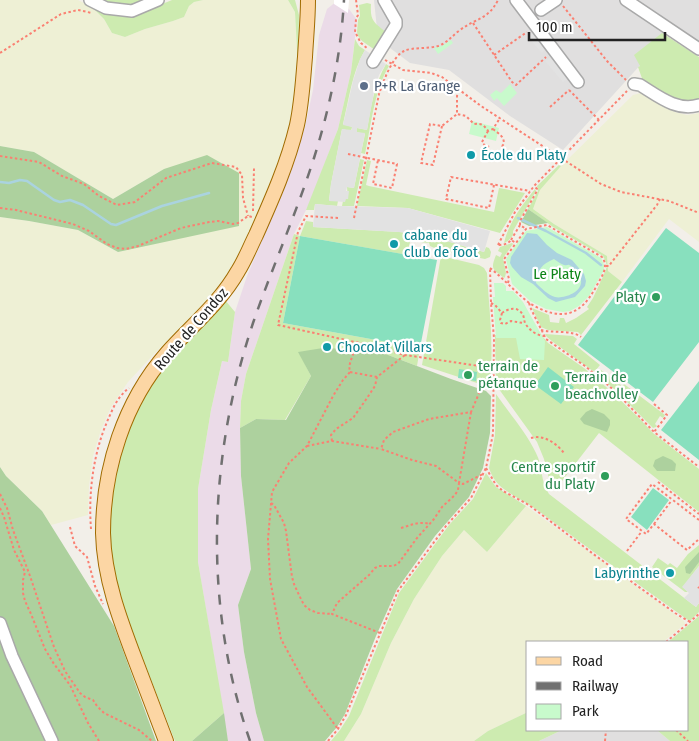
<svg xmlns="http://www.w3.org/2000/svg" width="699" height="741" font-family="'Fira Sans Condensed',sans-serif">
<rect width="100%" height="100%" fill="#f2efe9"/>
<path fill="#e0dfdf" d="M374,0H699V44L674,28L563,150L510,116L449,70L410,63L378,39Z
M562,730H654L658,731L670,741H539Z"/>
<path fill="#ebdbe8" d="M337,1L349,9L357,20L351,72L338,129L310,202L294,234L246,374L241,401L240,428L241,476L251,569L238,605L244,652L256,713L264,741H228L198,562V489L211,410L222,361L228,362L235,312L247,276L282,193L305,127L313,90L319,35L327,9Z"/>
<path fill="#eef0d5" d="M0,0H78L92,7L104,19L112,33L125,37L145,29L173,21L184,17L189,6L194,2L203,0H288L295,12L298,68L295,108L285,148L262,208L240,255L224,283L203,307L155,353L128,382L111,407L101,430L93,456L89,486L88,515L51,525L42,511L6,476L0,467V217L29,221L78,230L118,252L164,169L113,199L34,152L0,146Z
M641,93L675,112L687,115L699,113V242L669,219L622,282L608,271L607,256L554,224L533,209L540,190L561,166L633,95Z
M526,506L684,621L685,624L663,642H528V712L488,731L474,741H344L361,714L391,643L414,599L442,556L464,530L487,552Z"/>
<path fill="#cdebb0" d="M99,0H149L136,5L110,4Z
M172,0H203L194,2L189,6L184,17L173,21L145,29L125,37L112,33L104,19L92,7L133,16Z
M288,0H295L299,15L298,68L295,12Z
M367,3L371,4C370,20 373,22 386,32L375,50L362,41L358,36L357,32L358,20L360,16L359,5Z
M662,33L699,57V102L674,100L644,84L638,67L640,66L634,55Z
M355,39L359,46L365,50C352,72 349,99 343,124L352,127L351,131L342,129L331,184L329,200L338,201L337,206L315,204L314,210H306L338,129L351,72Z
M386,64L389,66C374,91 371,126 365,154L361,153L365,134L356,132L357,128L367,130C371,107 374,85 386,64Z
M360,159L364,160L354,206H342L343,201H345V199H348L347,187L354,188Z
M367,160L371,161L366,185L369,186L494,212L499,188L525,193L500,233L408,208L357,206Z
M560,164L561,166L540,190L533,209L554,224L607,256L608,271L622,282L581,335L578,332L548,330L541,327L532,308L549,315L550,322L559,323L560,318H564L566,323L576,318L589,309L587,307L593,298L605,272L607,266L605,260L603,256L553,227L528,209L538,191L537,186Z
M535,189L536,191L513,231V235L508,241L504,243C509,222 522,205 535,189Z
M306,221L313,222V227L400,232L433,237L484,252L486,247L489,248L491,252L490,257L485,259L445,251V248L439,247V250L430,246L429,243L410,241L408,255L300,236L283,323L420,348L417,366L375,350L299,352L311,376L285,420L256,419L240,428L241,401L246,374L294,234L300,236Z
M512,243L513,244L503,258L506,273L505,277L504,278C493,269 490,270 496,255L500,257L502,253L498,251L500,247Z
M441,256L479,265L484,268L487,273C489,309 494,344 490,380L484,384H480L422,365Z
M225,300L235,312L228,362L222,361L211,410L198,489V562L224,713L192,741H175L145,664L134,644L112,577L109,536L112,486L118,456L130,423L148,389L166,363Z
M545,334L573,336L577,339L574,344L600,365L596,370L593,371L553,342L547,337Z
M495,335L543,337L548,343L584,368L612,392L639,418L653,433L699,469V512L599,433L562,481L559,478L557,481L550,483L544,459L537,442L496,385Z
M601,370L622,386L624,384L665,415L663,418L660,416L655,424L657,426L656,427L653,428L614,389L599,376V372Z
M496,394C509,413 526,432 536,453C543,466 540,481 549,494L696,607L699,603V612L691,620H688C638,584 589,549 540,512C527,502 510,495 499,485C494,480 491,474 489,468L495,435Z
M486,473L496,487L526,506L487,552L464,530L442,556L414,599L391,643L361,714L344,741H331L340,730L349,716L399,593L449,525L473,499Z
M699,545V566L683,587L688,592H685L652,567L658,558L668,565L670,563L677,568L688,554Z
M699,616V741H670L658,731L654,730H688V642H668Z
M528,712V730H562L539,741H474L488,731Z"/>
<path fill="#add19e" d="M0,146L34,152L113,199L164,169L207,155L239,173V226L118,252L78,230L29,221L0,217Z
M528,209L548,223L529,226L521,222Z
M323,348L375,350L451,379L486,391L491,396L490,433L483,468L469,497L435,536L397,589L376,636L345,714L337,727L325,741H264L256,713L244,652L238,605L251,569L241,476L240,428L256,419L286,420L311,376L298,352Z
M592,409L604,414L610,420V425L607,432L584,424L580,419L586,412Z
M663,456L672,460L676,464L675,471H657L653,466L655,460Z
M0,467L6,476L42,511L114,626L156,741H0Z
M699,552V562L690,574L686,573L685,567Z
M224,713L228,741H192Z"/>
<path fill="#c8facc" d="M451,40L453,43L438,54L434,48L442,46Z
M510,84L517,93L504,106L497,98L494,101L490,95L496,90L501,93Z
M472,121L499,128L496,141L469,134Z
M547,227L601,258L604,265V270L589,296L579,306L570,311L563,312L546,309L530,301L512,284L506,259L526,231Z
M494,283H503L506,286V291H513L523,302L545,341L544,360L520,359L516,338H496L493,297H495Z"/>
<path fill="#88e0be" d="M666,228L699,253V342L653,402L578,345Z
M300,236L437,260L420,348L283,323Z
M548,367L574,387L561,404L535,385Z
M459,369L477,372L476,381L458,378Z
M699,381V460L661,430Z
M653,488L669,500L647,530L631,517Z"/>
<path fill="#e2e2e2" d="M534,31L548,47L542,53L527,36Z
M365,50L386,64L379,75L374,92L367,130L357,128V132L365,133L354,188L347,187L346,191H349L348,199H346L345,202L329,201L331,184L342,129L352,130V127L343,125L353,81L360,59Z
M553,55L571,76L563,82L545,61Z
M315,204L339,206L408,208L490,231L484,252L433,237L399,232L313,227Z
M699,566V603L696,607L684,598L689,593L682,587Z"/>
<path fill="#aad3df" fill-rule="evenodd" d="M527,233L537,234L547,245L557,253L572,260L584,274L586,281L585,286L575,297L556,302L548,298L533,284L521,277L512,267L510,263L511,257ZM554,259C557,261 561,264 564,265C570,266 567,263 572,267C576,270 582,277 581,283C580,293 563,299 555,297C548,295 541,288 536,283C537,270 542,264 554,259Z"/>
<path fill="#fff" d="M334,0H349L348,13L334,4Z"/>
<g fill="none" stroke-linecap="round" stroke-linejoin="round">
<path stroke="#aad3df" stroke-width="2.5" d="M0,182L9,183L20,180L27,181L54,200L60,202L70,200L83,205L111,224L116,225L162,206L209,193
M518,218L546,231L586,253L601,265"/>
<defs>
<path id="minor" d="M90,0L106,8L132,11L158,0
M516,0L578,82
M626,0L699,49
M541,10L556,0
M373,62L396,25V21L384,0
M634,84L640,85C658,96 677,112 699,105
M0,623L12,656L52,741"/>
<path id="major" d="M166,741C156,715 146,688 136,662C120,620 104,578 103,533C103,469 124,402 167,353C191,326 220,303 238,271C245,260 250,247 256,235C272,199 288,163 297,125C302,102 303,79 305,57C306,38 308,19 308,0"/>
</defs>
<use href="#minor" stroke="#a9a9a9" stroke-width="14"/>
<use href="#major" stroke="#a06b00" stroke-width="16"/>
<path stroke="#fa8072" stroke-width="2" stroke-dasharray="2.5 2.5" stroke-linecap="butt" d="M356,0L358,15L356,19L355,32L361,43L368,49
M563,6L607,61L626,80
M473,23L512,82L516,85L546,57
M0,53L61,14L78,10L92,13
M494,55L527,32
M385,60L403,70L431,73L442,77L481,106L601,184L621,192L669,201L699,213
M458,90L457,96V114L466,116L474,124C481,123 484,125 488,131L493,129L500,118
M569,90L599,120
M550,107L569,90
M442,126L433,165L421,163L430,124L442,126L457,114
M493,129C499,134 504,136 504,144L502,146L500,145
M488,131L482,142L483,144L489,147
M348,154L397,164L392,188L373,184L378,160
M0,156L39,162L62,176L84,184L99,196L117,205L135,202L166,178L212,163L236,167L242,175L243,198L248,216
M494,185L489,208L446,199L451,177L530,191
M0,208L16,210L73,224L89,231L107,244L117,248L126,249L138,246L181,228L209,222L218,221L233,224L238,223L248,216L252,217
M253,211L254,168
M338,218L306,216L298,232L278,325L355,342C355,345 355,348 354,351C352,359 348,364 350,372L343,380L333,396L307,446L289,463L272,492L268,539L270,579L281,639L307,687L338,729
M354,218L379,94C383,82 392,57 404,51C412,47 428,49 438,46C447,43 452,36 460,30C476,18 488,20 498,0
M520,225V221L537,191V189L534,186
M511,240L520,225L526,229
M498,245L515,212L534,186L627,91
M606,266H609L611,263L657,205L660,199
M490,268C503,278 514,291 528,302C535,307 544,311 552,313C575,318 587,304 597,285C602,276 609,267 602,257L547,225L526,229L516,243L511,240C508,244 503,245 498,245
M508,283L509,279L504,259L516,243
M491,303L495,305L502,313C509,308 518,306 523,315C524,317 524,320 525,323C529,330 536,335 544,336
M529,303L531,309L546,339L585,366L615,391L654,432L699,467
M502,313L500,320L501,323L505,324L511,321L523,323L524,322
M541,330C552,333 573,330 581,337
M356,342L405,355L493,368
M350,372L377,377
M654,404L667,415L654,432
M471,412L459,483L463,484L483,474
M531,438C544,434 557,444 564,453
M332,441L331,435L336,429L353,418L365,401L375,386L377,377L405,355
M307,446L332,441L381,449
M486,468L496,485L503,491L529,505L596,556L675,613L690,622
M658,482L699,514
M0,494L7,508L13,530L30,576L54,647L65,671L80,693L85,697L93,700L97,706L104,713L139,730L152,741
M271,503L274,505L284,523L286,531L292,577L294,584L299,595L304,605L310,610L318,613L332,614
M0,508L4,517L14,550L25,572L23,580V593L25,601L31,614L45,649L54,664L70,685L88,723L99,741
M699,520L652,484L626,519L646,534L654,524L687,550L699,539
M654,524L672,500
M70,527L75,546L87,557L95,586L103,604
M401,528C411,525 420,521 430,524
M91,529C88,490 94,448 111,413C115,403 121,394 129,388
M627,551L642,531
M698,587L699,588
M380,633L332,614L337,603L369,575L375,568L379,566H393L398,564L417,538L434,519L442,507L455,495L458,490L459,483L436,466L412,460L381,449L384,440L393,432L429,419L471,412L480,391L493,381
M666,642L699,614
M676,730L688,741
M328,741L338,729L346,715L398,591L446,526L471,498L486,468L493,434L494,338L491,303L490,268
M605,741L606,730"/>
<use href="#minor" stroke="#fff" stroke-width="11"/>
<use href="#major" stroke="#fcd6a4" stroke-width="14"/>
<path stroke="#707070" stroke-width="2.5" stroke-dasharray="10 10" stroke-linecap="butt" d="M250,741C203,606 208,458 253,323C272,268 296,214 314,158C330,107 341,54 344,0"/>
</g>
<circle fill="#5c6f8a" stroke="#fff" stroke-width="2" cx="364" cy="86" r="5"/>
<g fill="#0f9aa8" stroke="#fff" stroke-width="2">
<circle cx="471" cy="155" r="5"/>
<circle cx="394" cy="244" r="5"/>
<circle cx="327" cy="347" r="5"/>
<circle cx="670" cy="573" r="5"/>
</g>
<g fill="#2e9e5b" stroke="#fff" stroke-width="2">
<circle cx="656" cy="297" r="5"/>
<circle cx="468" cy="375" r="5"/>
<circle cx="555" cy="386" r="5"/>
<circle cx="605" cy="476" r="5"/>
</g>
<g text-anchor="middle" stroke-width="4.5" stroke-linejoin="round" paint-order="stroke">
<g font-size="15" fill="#4e5e75" stroke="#fff" text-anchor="start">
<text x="374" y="91">P+R La Grange</text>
</g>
<g font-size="15" fill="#0d838f" stroke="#fff" text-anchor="start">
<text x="481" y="160">École du Platy</text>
<text x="404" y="240">cabane du<tspan x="404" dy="17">club de foot</tspan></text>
<text x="337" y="352">Chocolat Villars</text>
<text x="660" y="578" text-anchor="end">Labyrinthe</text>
</g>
<g font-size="15" fill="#0c8416" stroke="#fff">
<text x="557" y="279">Le Platy</text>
</g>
<g font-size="15" fill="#27864d" stroke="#fff" text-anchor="end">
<text x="646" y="302">Platy</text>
<text x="478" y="371" text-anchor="start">terrain de<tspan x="478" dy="17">pétanque</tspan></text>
<text x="565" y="382" text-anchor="start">Terrain de<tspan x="565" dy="17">beachvolley</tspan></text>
<text x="595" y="472">Centre sportif<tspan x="595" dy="17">du Platy</tspan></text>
</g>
<g font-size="15" fill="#222" stroke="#fff">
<text transform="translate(191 329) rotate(-49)" y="5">Route de Condoz</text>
</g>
</g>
<rect x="526" y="641" width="162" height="90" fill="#ffffff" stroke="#a7a7a7"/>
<rect x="536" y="657" width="25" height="8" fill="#fcd6a4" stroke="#a7a7a7"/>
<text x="572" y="666" font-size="15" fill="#222222">Road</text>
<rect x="536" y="682" width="25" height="8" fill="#707070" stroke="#a7a7a7"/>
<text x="572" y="691" font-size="15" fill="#222222">Railway</text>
<rect x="536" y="704" width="25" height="15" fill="#c8facc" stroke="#a7a7a7"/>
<text x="572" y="716" font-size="15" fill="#222222">Park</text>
<path d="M529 32v8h136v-8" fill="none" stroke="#222222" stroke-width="2.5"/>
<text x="536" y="32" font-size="15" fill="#222222" stroke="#ffffff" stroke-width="4" paint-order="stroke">100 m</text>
</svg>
